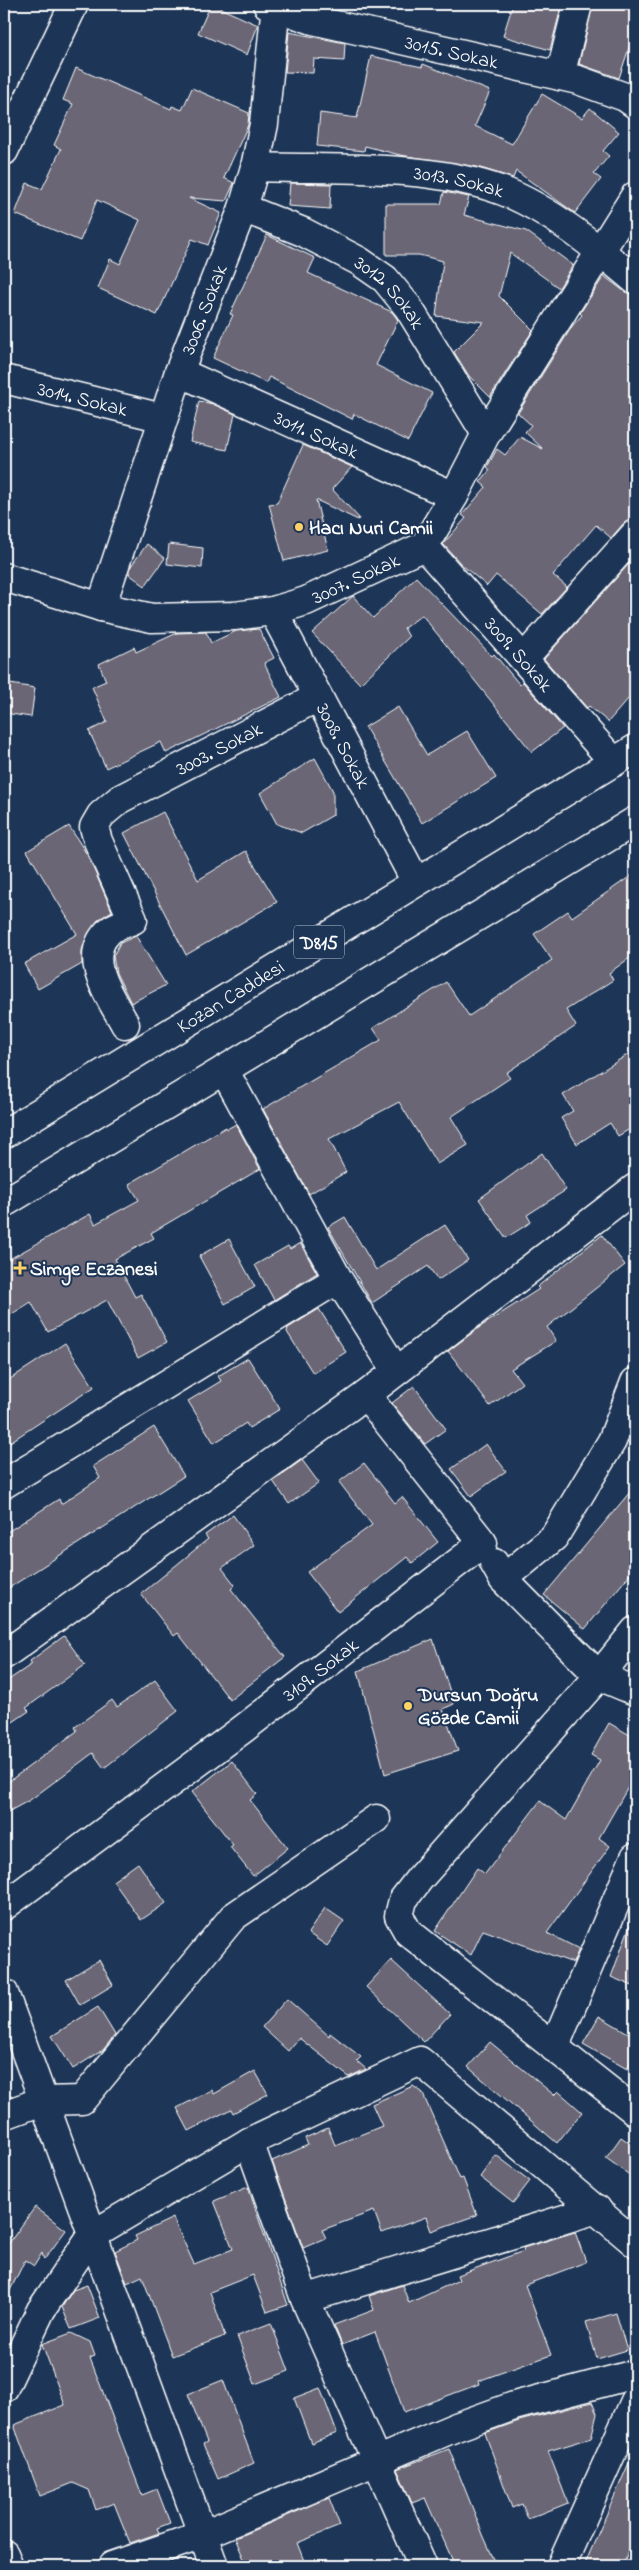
<svg xmlns="http://www.w3.org/2000/svg" width="639" height="2570" font-family="'Indie Flower',sans-serif">
<rect width="100%" height="100%" fill="#1d3557"/>
<filter id="ink" filterUnits="userSpaceOnUse"><feTurbulence type="fractalNoise" baseFrequency=".02" numOctaves="2"/><feDisplacementMap in="SourceGraphic" scale="10" xChannelSelector="R" yChannelSelector="G"/><feConvolveMatrix kernelMatrix="1 2 1 2 8 2 1 2 1" color-interpolation-filters="sRGB"/></filter>
<g filter="url(#ink)">
<path fill="#6a6675" stroke="#fff" d="M211,4L258,25L247,55L198,33Z
M513,4H562L550,50L503,36Z
M593,4H635V30L619,78L579,64Z
M289,32L345,43L344,61L314,59L313,73L285,72Z
M371,56L422,67L423,64L490,91L475,126L512,144L542,94L582,118L590,108L619,132L603,151L609,156L594,174L601,179L575,213L516,171L513,178L477,167L400,155L365,146L364,151L317,146L320,113L357,118Z
M76,68L171,109L172,106L182,110L192,88L249,113L248,125L224,178L234,183L226,201L189,198L221,213L208,245L192,239L157,315L98,288L110,259L120,264L140,220L97,200L80,241L15,214L27,183L42,189L61,149L54,145L73,104L63,100Z
M290,183L331,184L330,209L288,206Z
M444,192L469,197L464,215L526,231L573,265L559,288L510,253L499,296L533,330L490,397L469,376L454,352L484,322L436,316L443,261L419,255H386V204H441Z
M267,235L315,258L308,273L392,312L398,320L376,365L432,393L408,441L354,414L352,419L269,377L266,383L213,358L233,315L230,314Z
M604,276L625,292L635,295V519L624,523L611,538L596,525L553,575L567,587L542,614L496,575L487,586L462,565L443,544L466,518L462,515L486,487L480,482L490,470L487,467L497,449L505,455L520,437L543,449L525,432L531,425L518,413L573,325L582,315L580,313Z
M199,401L213,404L235,414L227,450L190,442Z
M303,445L352,467L332,489L359,518L358,520L316,500L328,550L284,561L269,504L277,503Z
M147,544L165,558L145,586L129,574L131,566Z
M169,544L203,548L202,568L167,564Z
M635,557V691L608,722L589,706L587,708L544,659Z
M416,577L492,656L494,654L520,685L523,682L563,728L532,752L422,615L404,628L409,637L360,684L312,633L353,596L373,618Z
M259,629L274,658L264,663L281,697L166,753L161,742L106,768L89,731L107,722L92,687L106,681L99,664L134,647L136,652L177,633L206,632L211,643L236,631Z
M4,683L35,688L31,717L4,713Z
M398,707L427,755L467,731L496,778L422,823L365,727Z
M315,758L333,791V815L302,833L277,824L260,793Z
M163,812L198,880L246,851L277,902L186,955L124,833Z
M69,826L88,856L112,911L98,920L88,934L82,950V964L38,989L24,964L77,934L27,851Z
M635,873V954L609,973L613,980L566,1010L576,1026L506,1073L510,1078L451,1117L468,1145L437,1164L399,1102L329,1139L346,1172L309,1194L263,1109L381,1040L373,1028L446,982L469,1016L552,960L534,934L568,911L572,917Z
M136,936L166,985L131,1003L116,973L113,956L120,943Z
M635,1050V1126L618,1136L610,1123L577,1144L561,1118L573,1111L563,1095Z
M236,1124L260,1169L151,1233L154,1238L115,1259L135,1297L141,1294L167,1342L138,1358L107,1300L48,1332L31,1302L4,1319V1262L90,1214L95,1224L139,1200L129,1184L226,1127L227,1129Z
M542,1153L566,1190L527,1215L531,1222L506,1238L479,1199Z
M345,1217L376,1270L445,1225L468,1260L438,1280L428,1266L372,1303L328,1227Z
M602,1235L625,1265L547,1327L556,1341L511,1369L522,1383L490,1406L448,1351L480,1327L539,1289L537,1287Z
M229,1239L255,1287L225,1304L199,1256Z
M300,1243L317,1273L274,1300L255,1265L288,1246L290,1249Z
M319,1309L346,1352L313,1373L287,1332L288,1328Z
M65,1343L94,1387L4,1446V1383Z
M248,1358L280,1409L249,1428L246,1423L214,1443L188,1401L221,1381L218,1376Z
M414,1386L446,1429L425,1444L392,1403Z
M154,1427L184,1476L4,1591V1534L59,1499L61,1504L100,1478L93,1466Z
M486,1444L506,1471L471,1496L451,1469Z
M302,1460L319,1483L289,1504L273,1481Z
M364,1463L395,1503L402,1497L438,1542L412,1563L407,1557L338,1612L307,1572L372,1525L339,1482Z
M635,1486V1568L585,1629L544,1595Z
M233,1515L254,1545L222,1568L235,1585L231,1589L285,1657L230,1700L178,1633L174,1636L141,1594L208,1539L205,1535Z
M64,1636L85,1665L26,1708L29,1711L4,1728V1676L7,1681L32,1664L30,1661Z
M433,1639L454,1704L443,1709L458,1751L385,1774L358,1671Z
M155,1680L178,1711L104,1768L93,1753L30,1800L4,1814V1785L77,1731L75,1727L112,1700L117,1707Z
M609,1723L635,1738V1775L599,1838L610,1846L547,1933L579,1949L573,1963L483,1930L471,1955L435,1931L477,1868L485,1874L540,1801L566,1820L600,1760L591,1755Z
M232,1761L257,1794L250,1800L288,1848L253,1876L230,1847L233,1845L192,1792Z
M138,1863L166,1903L141,1920L113,1881Z
M325,1908L344,1921L327,1946L308,1933Z
M633,1917L635,1918V1987L611,1977Z
M99,1960L113,1985L80,2005L66,1980Z
M391,1960L450,2014L424,2042L366,1987Z
M287,1999L329,2036L330,2033L361,2057L357,2061L366,2069L349,2077L299,2038L288,2051L262,2027Z
M98,2007L115,2035L103,2050L73,2069L52,2036Z
M599,2016L635,2037V2055L627,2069L583,2044Z
M490,2042L554,2095L558,2091L582,2112L557,2143L468,2067Z
M255,2071L268,2094L233,2113L231,2109L189,2131L177,2108L212,2090L214,2094Z
M413,2086L422,2092L460,2179L463,2178L477,2215L431,2231L426,2217L382,2233L374,2211L322,2230L326,2238L303,2248L272,2161L308,2145L305,2138L328,2128L335,2145L382,2126L372,2104Z
M621,2137L635,2147V2179L606,2158Z
M496,2155L530,2181L513,2203L480,2177Z
M248,2187L288,2305L267,2312L253,2275L210,2292L225,2336L172,2356L142,2276L127,2283L115,2251L137,2240L135,2236L173,2218L194,2264L233,2249L214,2201Z
M35,2207L66,2230L44,2260L42,2253L34,2266L25,2260L4,2303V2250Z
M575,2232L586,2262L525,2285L551,2355L478,2381L479,2384L404,2412L375,2332L342,2345L334,2325L374,2310L369,2296L402,2285L409,2303L459,2280L457,2275L524,2251L523,2248Z
M87,2285L100,2318L71,2329L62,2307L73,2290Z
M616,2313L627,2350L597,2359L586,2322Z
M271,2323L289,2371L255,2384L237,2336Z
M71,2333L90,2342L95,2356L90,2358L142,2495L157,2489L170,2523L157,2528L159,2533L130,2543L114,2503L96,2510L89,2490L73,2483L40,2496L14,2425L65,2405L42,2344Z
M223,2380L254,2463L218,2479L203,2444L207,2442L188,2394Z
M320,2388L337,2433L311,2443L294,2398Z
M592,2402L597,2414L591,2438L548,2451L568,2503L528,2519L522,2504L512,2508L485,2433L519,2421Z
M449,2449L484,2537L497,2566H455L425,2498L412,2503L397,2469Z
M635,2449V2537L622,2566H584Z
M329,2498L340,2526L297,2543L306,2566H247L235,2538Z"/>
<g fill="none" stroke-linecap="round" stroke-linejoin="round">
<defs>
<g id="street">
<path id="s1" d="M267,4L313,20L578,80L625,97L635,104"/>
<path d="M560,76L578,4"/>
<path id="s2" d="M255,167C335,170 427,163 503,191C550,209 597,248 635,280"/>
<path id="s3" d="M243,208L303,232L359,261L385,279L408,307L486,434"/>
<path id="s4" d="M179,372L454,496"/>
<path id="s5" d="M4,379L163,418"/>
<path id="s6" d="M424,546L614,762"/>
<path id="s7" d="M4,577L101,607L152,618L234,616L273,611L306,601L424,546L454,496L486,434L635,196"/>
<path id="s8" d="M101,607L179,372L243,208L255,167L264,124L276,4"/>
<path id="s9" d="M273,611L416,882"/>
<path d="M525,657L635,534"/>
<path id="s10" d="M125,1024C111,998 81,959 108,932C114,926 126,923 133,920L98,841L94,827L101,815L120,799L318,697"/>
<path d="M224,1070L338,1279L396,1371"/>
<path d="M4,1484L338,1279"/>
<path d="M494,1563L503,1579L599,1676L635,1691"/>
<path d="M503,1579L554,1537L612,1441L635,1382"/>
<path d="M635,1631L599,1676L420,1878L403,1900L399,1916L408,1932L635,2111"/>
<path d="M4,1655L366,1395L635,1188"/>
<path id="s11" d="M4,1906L243,1729L483,1543L366,1395"/>
<path d="M4,1993L214,2566"/>
<path d="M554,2048L635,1857"/>
<path d="M4,2115L42,2101L82,2100L233,1917L376,1819"/>
<path d="M249,2142L305,2299L423,2566"/>
<path d="M305,2299L597,2209"/>
<path d="M4,2388L41,2310L92,2235L249,2142L420,2061L635,2243"/>
<path d="M4,2554L9,2566"/>
<path d="M112,2566L202,2535L456,2427L514,2406L635,2374"/>
<path d="M561,2566L635,2401"/>
</g>
<path id="secondary" d="M4,151L74,4"/>
<g id="highway">
<path id="s12" d="M4,1134L635,749"/>
<path d="M4,1203L635,821"/>
</g>
</defs>
<use href="#street" stroke="#fff" stroke-width="31"/>
<use href="#secondary" stroke="#fff" stroke-width="31"/>
<use href="#highway" stroke="#fff" stroke-width="31"/>
<use href="#street" stroke="#1d3557" stroke-width="28"/>
<use href="#secondary" stroke="#1d3557" stroke-width="28"/>
<use href="#highway" stroke="#1d3557" stroke-width="28"/>
</g>
</g>
<g fill="#ffd166" stroke="#1d3557" stroke-width="2">
<circle cx="299" cy="527" r="5"/>
<path d="M17.5 1260.5h5v5h5v5h-5v5h-5v-5h-5v-5h5z"/>
<circle cx="408" cy="1706" r="5"/>
</g>
<g text-anchor="middle" stroke-width="4" stroke-linejoin="round" paint-order="stroke">
<rect fill="#1d3557" stroke="#bbc2cd" stroke-width="1" x="294" y="925.5" width="50" height="33" rx="4"/>
<g font-size="19" font-weight="bold" fill="#fff">
<text x="319" y="949">D815</text>
</g>
<g font-size="20" fill="#fff" stroke="#1d3557">
<text dy="7" stroke="none"><textPath href="#s1" startOffset="191">3015. Sokak</textPath></text>
<text dy="7" stroke="none"><textPath href="#s2" startOffset="205">3013. Sokak</textPath></text>
<text dy="7" stroke="none"><textPath href="#s3" startOffset="172">3012. Sokak</textPath></text>
<text dy="7" stroke="none"><textPath href="#s8" startOffset="315">3006. Sokak</textPath></text>
<text dy="7" stroke="none"><textPath href="#s5" startOffset="81">3014. Sokak</textPath></text>
<text dy="7" stroke="none"><textPath href="#s4" startOffset="151">3011. Sokak</textPath></text>
<text dy="7" stroke="none"><textPath href="#s7" startOffset="364">3007. Sokak</textPath></text>
<text dy="7" stroke="none"><textPath href="#s6" startOffset="144">3009. Sokak</textPath></text>
<text dy="7" stroke="none"><textPath href="#s9" startOffset="152">3008. Sokak</textPath></text>
<text dy="7" stroke="none"><textPath href="#s10" startOffset="380">3003. Sokak</textPath></text>
<text dy="7" stroke="none"><textPath href="#s12" startOffset="265">Kozan Caddesi</textPath></text>
<text dy="7" stroke="none"><textPath href="#s11" startOffset="395">3109. Sokak</textPath></text>
</g>
<g font-size="20" font-weight="bold" fill="#fff" stroke="#1d3557" text-anchor="start">
<text x="309" y="534">Hacı Nuri Camii</text>
<text x="30" y="1275">Simge Eczanesi</text>
<text x="418" y="1701">Dursun Doğru<tspan x="418" dy="23">Gözde Camii</tspan></text>
</g>
</g>
<rect width="639" height="2570" fill="none" stroke="#1d3557" stroke-width="20"/>
<rect x="10" y="10" width="619" height="2550" fill="none" stroke="#fff" stroke-width="2" filter="url(#ink)"/>
</svg>
